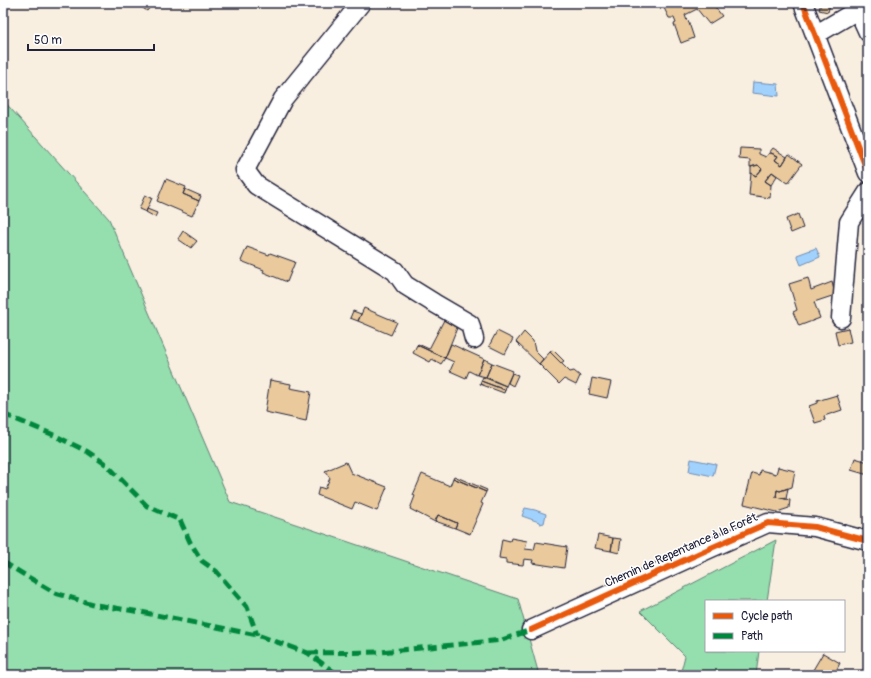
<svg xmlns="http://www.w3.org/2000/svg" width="871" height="678" font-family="Pangolin,sans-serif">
<rect width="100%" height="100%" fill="#f9efe1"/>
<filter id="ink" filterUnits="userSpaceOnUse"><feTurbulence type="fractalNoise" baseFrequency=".025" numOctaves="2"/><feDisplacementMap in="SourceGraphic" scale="8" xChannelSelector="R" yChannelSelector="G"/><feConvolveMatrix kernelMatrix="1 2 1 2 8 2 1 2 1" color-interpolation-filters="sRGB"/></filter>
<g filter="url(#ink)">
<path fill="#95dead" stroke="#5c8074" d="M3,100L109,219L230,502L518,599L539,675H3Z
M776,540L767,601H706V651H759L756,675H680L685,656L640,611Z"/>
<path fill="#a1d2fe" stroke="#6e8cb0" d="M753,82L778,84L779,96L752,93Z
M816,248L820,257L801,265L797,255Z
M691,459L716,464L713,476L689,471Z
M525,508L535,510L546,514L544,523L540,524L539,522L522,516Z"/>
<path fill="#eaca9c" stroke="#22223b" d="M136,3H153L147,11Z
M664,3H693L694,4L712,3L722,16L709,24L697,9L685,15L687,21L688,20L694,38L681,43L674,24L676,23L674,18H669L662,4Z
M821,3L830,4L828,12L819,10Z
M740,148L759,149V154L766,157L769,153H771L778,156L775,160L782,165L789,154L802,164L788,183L772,172L765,181L771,185L770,198L749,195L751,173L756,176L762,169L758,165L750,167V160L739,159Z
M773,148L787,157L782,165L775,160L778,156L771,153H769Z
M758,165L762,169L756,176L751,173V167Z
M772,172L777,176L771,185L765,181Z
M166,179L186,187L183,194L199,201L192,216L157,201Z
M185,189L201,196L199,201L183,194Z
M145,195L152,198L146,212L139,209Z
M147,209L157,213L155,217L146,212Z
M798,214L803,228L791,233L786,219Z
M183,231L197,241L191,248L178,239Z
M247,247L269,255L270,253L295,262L287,282L263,272L264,270L241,261Z
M808,278L811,290L832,282L835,295L814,302L820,318L799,326L793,312L797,310L789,284Z
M364,308L397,322L391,335L358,321Z
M353,311L361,314L358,321L350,318Z
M444,320L457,328L445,358L417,345L418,344L429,349Z
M848,328L851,342L838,345L835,331Z
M497,331L513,339L505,354L489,346Z
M524,332L533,341L535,351L543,359L539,364L516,342Z
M451,344L484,359L477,375L469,371L466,378L450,371L454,362L445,358Z
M417,345L445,358L441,364L432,359L430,362L413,353Z
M553,350L564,361L561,363L550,352Z
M550,352L570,372L574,371L580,376L576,385L564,379L559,384L539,364Z
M484,359L492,363L486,377L477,375Z
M492,363L513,371L506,386L486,377Z
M512,373L518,375L513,386L508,383Z
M483,377L506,386L505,390L481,381Z
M592,378L611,382L607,398L589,394Z
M270,380L291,384L290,388L311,392L306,421L265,412Z
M481,381L505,390L504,393L480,384Z
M837,395L842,410L824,416L825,420L815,423L809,406L817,403V401Z
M855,458L868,462V475L851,470Z
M346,462L351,473L387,487L377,511L355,502L352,509L317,495L319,487L325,489L330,478L325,471Z
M778,467L795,471L792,487L780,491L777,490L776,497L790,500L789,508L777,512L744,504L752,473L759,475L760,470L776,474Z
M422,474L450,486L453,478L486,492L481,503L483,504L470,534L455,528L457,523L438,515L435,522L410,509L415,496L413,495Z
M454,476L487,490L486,492L453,478Z
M788,488L786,499L776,497L777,490L780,491Z
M438,515L457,523L455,528L435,521Z
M598,535L613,538L611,551L595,548Z
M511,538L527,541L525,549L534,550L536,542L567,547L564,568L532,563L533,560L524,559L523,565L506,563V559L499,558L502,539L510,541Z
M613,538L621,539L619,553L611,551Z
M823,653L840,663L835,673L838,675H810Z"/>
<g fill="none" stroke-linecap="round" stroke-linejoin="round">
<defs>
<path id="minor" d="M361,3L283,99L245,170L256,185L395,271L405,285L434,303L470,324L474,339
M803,3L868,173
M858,10L868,32
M815,35L868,4
M841,318L849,222L868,192
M531,630L711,548L768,523L815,527L868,541"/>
</defs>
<use href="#minor" stroke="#22223b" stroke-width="21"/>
<use href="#minor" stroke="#fff" stroke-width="18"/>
<path stroke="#00873e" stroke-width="5" stroke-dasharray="10 5" stroke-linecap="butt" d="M3,414L54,435L88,452L107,465L147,506L180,520L190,542L202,561L216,571L247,607L257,635
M3,562L55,593L96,605L141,612L257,635L308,653L338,675
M308,653L381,652L502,640L531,630"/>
<defs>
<path id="cycleway" d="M803,3L868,173
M531,630L711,548L768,523L815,527L868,541"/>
</defs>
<use href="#cycleway" stroke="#fff" stroke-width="8"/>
<use href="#cycleway" stroke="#e8590c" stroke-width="6"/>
</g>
</g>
<g text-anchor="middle" stroke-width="3" stroke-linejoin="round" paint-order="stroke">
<g font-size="12" fill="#22223b" stroke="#fff">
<text transform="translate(681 550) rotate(-24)" y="4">Chemin de Repentance à la Forêt</text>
</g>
</g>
<rect width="871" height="678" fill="none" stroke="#fff" stroke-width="16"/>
<rect x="8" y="8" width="855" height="662" fill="none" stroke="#22223b" stroke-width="1.5" filter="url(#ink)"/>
<rect x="705" y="600" width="140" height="52" fill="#ffffff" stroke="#a7a7b1"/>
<rect x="713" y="613" width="20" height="6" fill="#e8590c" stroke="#a7a7b1"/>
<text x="741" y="620" font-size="12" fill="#22223b">Cycle path</text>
<rect x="713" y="633" width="20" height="6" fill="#00873e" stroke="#a7a7b1"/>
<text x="741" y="640" font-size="12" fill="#22223b">Path</text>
<path d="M28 44v6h126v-6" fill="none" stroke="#22223b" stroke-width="2"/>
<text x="34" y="44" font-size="12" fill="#22223b" stroke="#ffffff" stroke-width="3" paint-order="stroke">50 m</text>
</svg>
